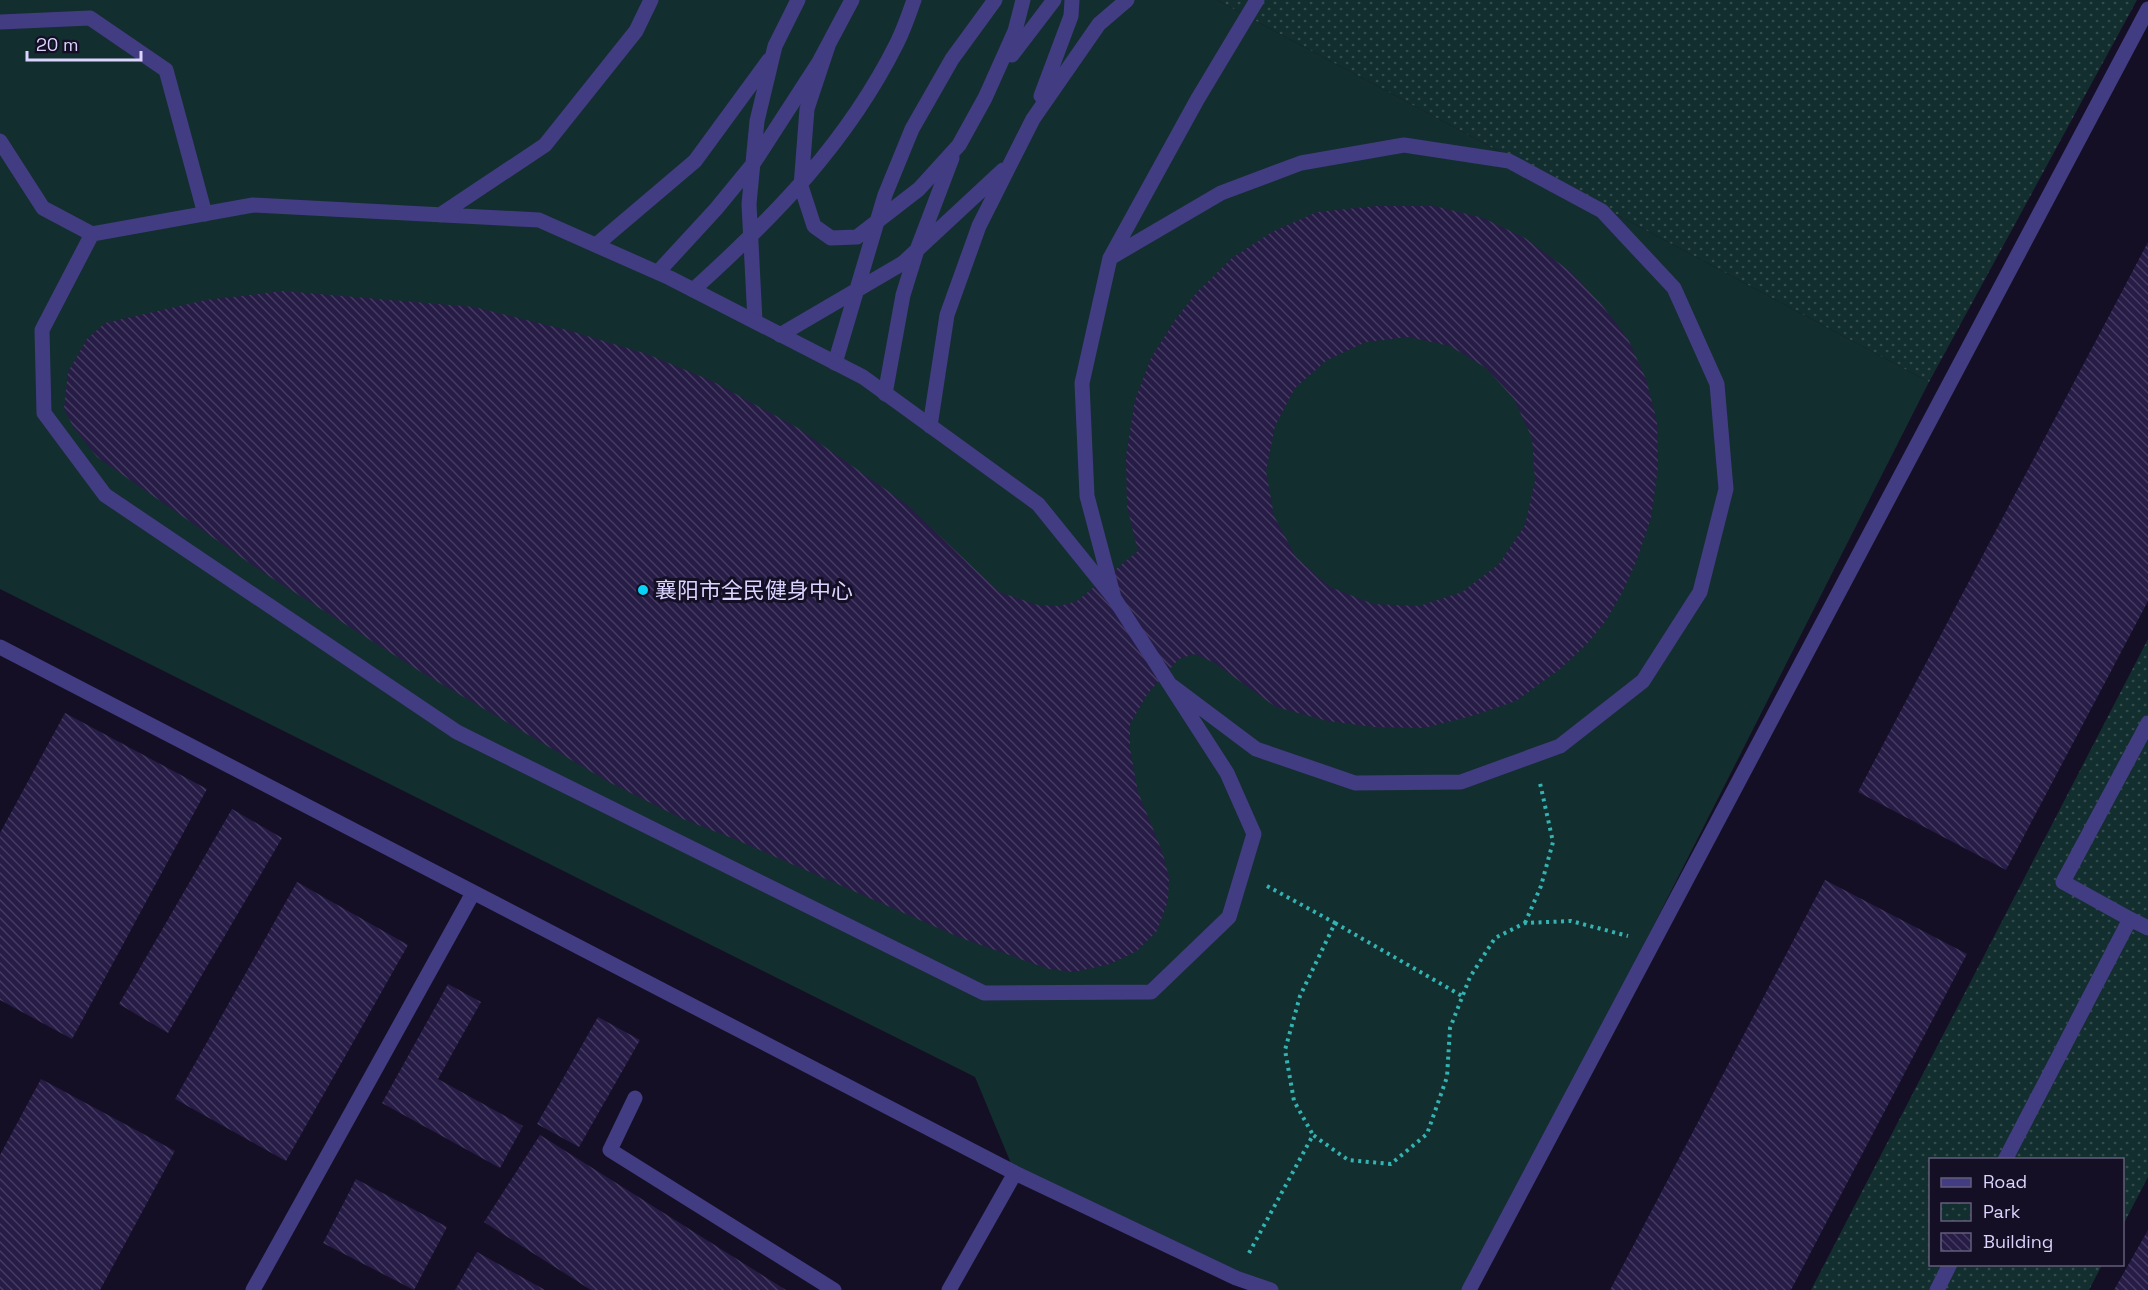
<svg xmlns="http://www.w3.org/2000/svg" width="2148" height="1290" font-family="'Space Grotesk','Noto Sans SC',sans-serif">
<defs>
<pattern id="park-dots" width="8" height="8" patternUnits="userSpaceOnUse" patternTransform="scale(1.5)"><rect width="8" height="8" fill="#132e2e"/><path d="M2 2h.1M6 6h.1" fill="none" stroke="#354b4d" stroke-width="1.8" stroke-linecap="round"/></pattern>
<pattern id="building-back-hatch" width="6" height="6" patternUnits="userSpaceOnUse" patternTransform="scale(1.5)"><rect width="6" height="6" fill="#261c45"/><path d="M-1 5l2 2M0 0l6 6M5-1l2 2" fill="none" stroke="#453c61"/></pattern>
</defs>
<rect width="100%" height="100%" fill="#140f24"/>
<path fill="#132e2e" d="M0,0H1217L1929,382L1469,1290H1271L1015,1173L975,1077L0,589Z"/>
<path fill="url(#park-dots)" d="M1217,0H2137L1929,382Z
M2148,639V1177L2123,1225L2122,1160H1930V1264L2102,1265L2089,1290H1811Z"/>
<path fill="url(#building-back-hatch)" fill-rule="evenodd" d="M1377,206H1434L1483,218L1525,238L1571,272L1601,304L1628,339L1646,379L1657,422L1658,467L1651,518L1636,562L1622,593L1605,622L1586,645L1560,669L1516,701L1475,715L1425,728L1374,727L1328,721L1276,707L1213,662L1194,654L1179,659L1148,693L1130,724V749L1138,792L1162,851L1169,877L1168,901L1157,931L1137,951L1110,964L1074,972L1049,969L961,938L737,840L683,819L609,782L421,672L264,573L97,457L74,428L64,409L68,372L87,339L105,323L206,300L283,291L474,307L567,330L647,354L712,381L798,428L905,503L999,592L1038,605L1059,606L1077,601L1138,551L1127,506L1126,456L1135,400L1151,358L1175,320L1196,293L1232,258L1272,232L1317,212ZM1408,337L1450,346L1486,368L1514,399L1532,438L1535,481L1525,525L1499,564L1462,592L1419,606L1373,604L1330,587L1296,557L1274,516L1266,471L1275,426L1295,388L1327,360L1366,342Z
M2148,242V601L2006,870L1858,792Z
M65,713L207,789L72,1039L0,1000V833Z
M232,809L282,838L168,1033L119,1004Z
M1825,880L1967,954L1791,1290H1610Z
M297,882L408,945L286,1161L175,1099Z
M448,984L481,1002L438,1079L523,1126L500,1168L382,1103Z
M598,1017L640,1040L579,1147L537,1124Z
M41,1079L175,1151L100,1290H0V1155Z
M540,1135L786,1290H591L484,1222Z
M356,1179L447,1227L414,1290L323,1243Z
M2148,1230V1290H2114Z
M477,1252L545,1290H455Z"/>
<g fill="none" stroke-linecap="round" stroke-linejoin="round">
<path stroke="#33b3b1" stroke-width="4" stroke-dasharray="3 4.5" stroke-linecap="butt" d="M1267,886L1335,923L1300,996L1285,1050L1294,1101L1313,1135
M1335,923L1462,996
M1525,923L1541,886L1553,842L1540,783
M1249,1253L1313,1135L1348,1160L1391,1164L1427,1134L1447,1077L1450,1028L1470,977L1495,938L1525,923L1571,921L1628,936"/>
<path stroke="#423c82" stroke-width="15" d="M2130,919L2148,928
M635,1098L610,1150L834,1290
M2005,1160L2130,919L2063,882L2148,723
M253,1290L473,893
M1937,1290L1950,1264"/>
<path stroke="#423c82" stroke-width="15" d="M0,22L90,18L166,70L205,214
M829,43L807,109L801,186L814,226L831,238L857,237L919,189L959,145L985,98L1015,31L1023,0
M1012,55L1054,0
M1041,96L1071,16L1072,0
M0,141L43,208L92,234
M596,245L695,161L769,60
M658,272L716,209L753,164L819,62L852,0
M693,290C775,216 847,143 897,43C904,29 909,14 914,0
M755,321L749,204L757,121L775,46L798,0
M780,335L903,263L1003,170
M835,363L885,195L912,129L952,59L995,0
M885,394L903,295L917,250L952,158
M930,426L947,315L979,226L1033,119L1099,24L1127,0"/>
<path stroke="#423c82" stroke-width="15" d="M440,215L545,145L636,31L651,0
M1110,258L1197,100L1257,0
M1114,598L1038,504L863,377L670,278L539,220L253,205L92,234L42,330L44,413L105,495L457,732L984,993L1151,992L1229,917L1254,834L1227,773L1114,598L1087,496L1082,383L1110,258L1221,193L1301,163L1404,145L1509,161L1602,211L1674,288L1717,384L1726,489L1700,592L1643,681L1560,746L1461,782L1355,783L1256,749L1172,686
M0,647L1015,1173
M949,1290L1015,1173L1236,1278L1271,1290
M1469,1290L2148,9"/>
</g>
<circle fill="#08d3f6" stroke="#140f24" stroke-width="2" cx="643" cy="590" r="6"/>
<g text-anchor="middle" stroke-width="6" stroke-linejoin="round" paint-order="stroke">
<g font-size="22" fill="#dbd4fe" stroke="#140f24" text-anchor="start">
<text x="655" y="598">襄阳市全民健身中心</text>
</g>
</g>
<rect x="1929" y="1158" width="195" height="108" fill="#140f24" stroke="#645e7b" stroke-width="1.5"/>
<rect x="1941" y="1178" width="30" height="9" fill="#423c82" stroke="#645e7b" stroke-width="1.5"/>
<text x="1983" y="1188" font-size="18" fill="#dbd4fe">Road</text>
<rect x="1941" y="1203" width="30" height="18" fill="url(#park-dots)" stroke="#645e7b" stroke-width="1.5"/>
<text x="1983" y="1218" font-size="18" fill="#dbd4fe">Park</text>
<rect x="1941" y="1233" width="30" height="18" fill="url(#building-back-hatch)" stroke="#645e7b" stroke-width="1.5"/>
<text x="1983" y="1248" font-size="18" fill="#dbd4fe">Building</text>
<path d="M27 51v9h114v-9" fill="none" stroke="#dbd4fe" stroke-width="3"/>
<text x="36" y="51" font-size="18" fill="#dbd4fe" stroke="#140f24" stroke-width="4.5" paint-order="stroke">20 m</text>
</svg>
